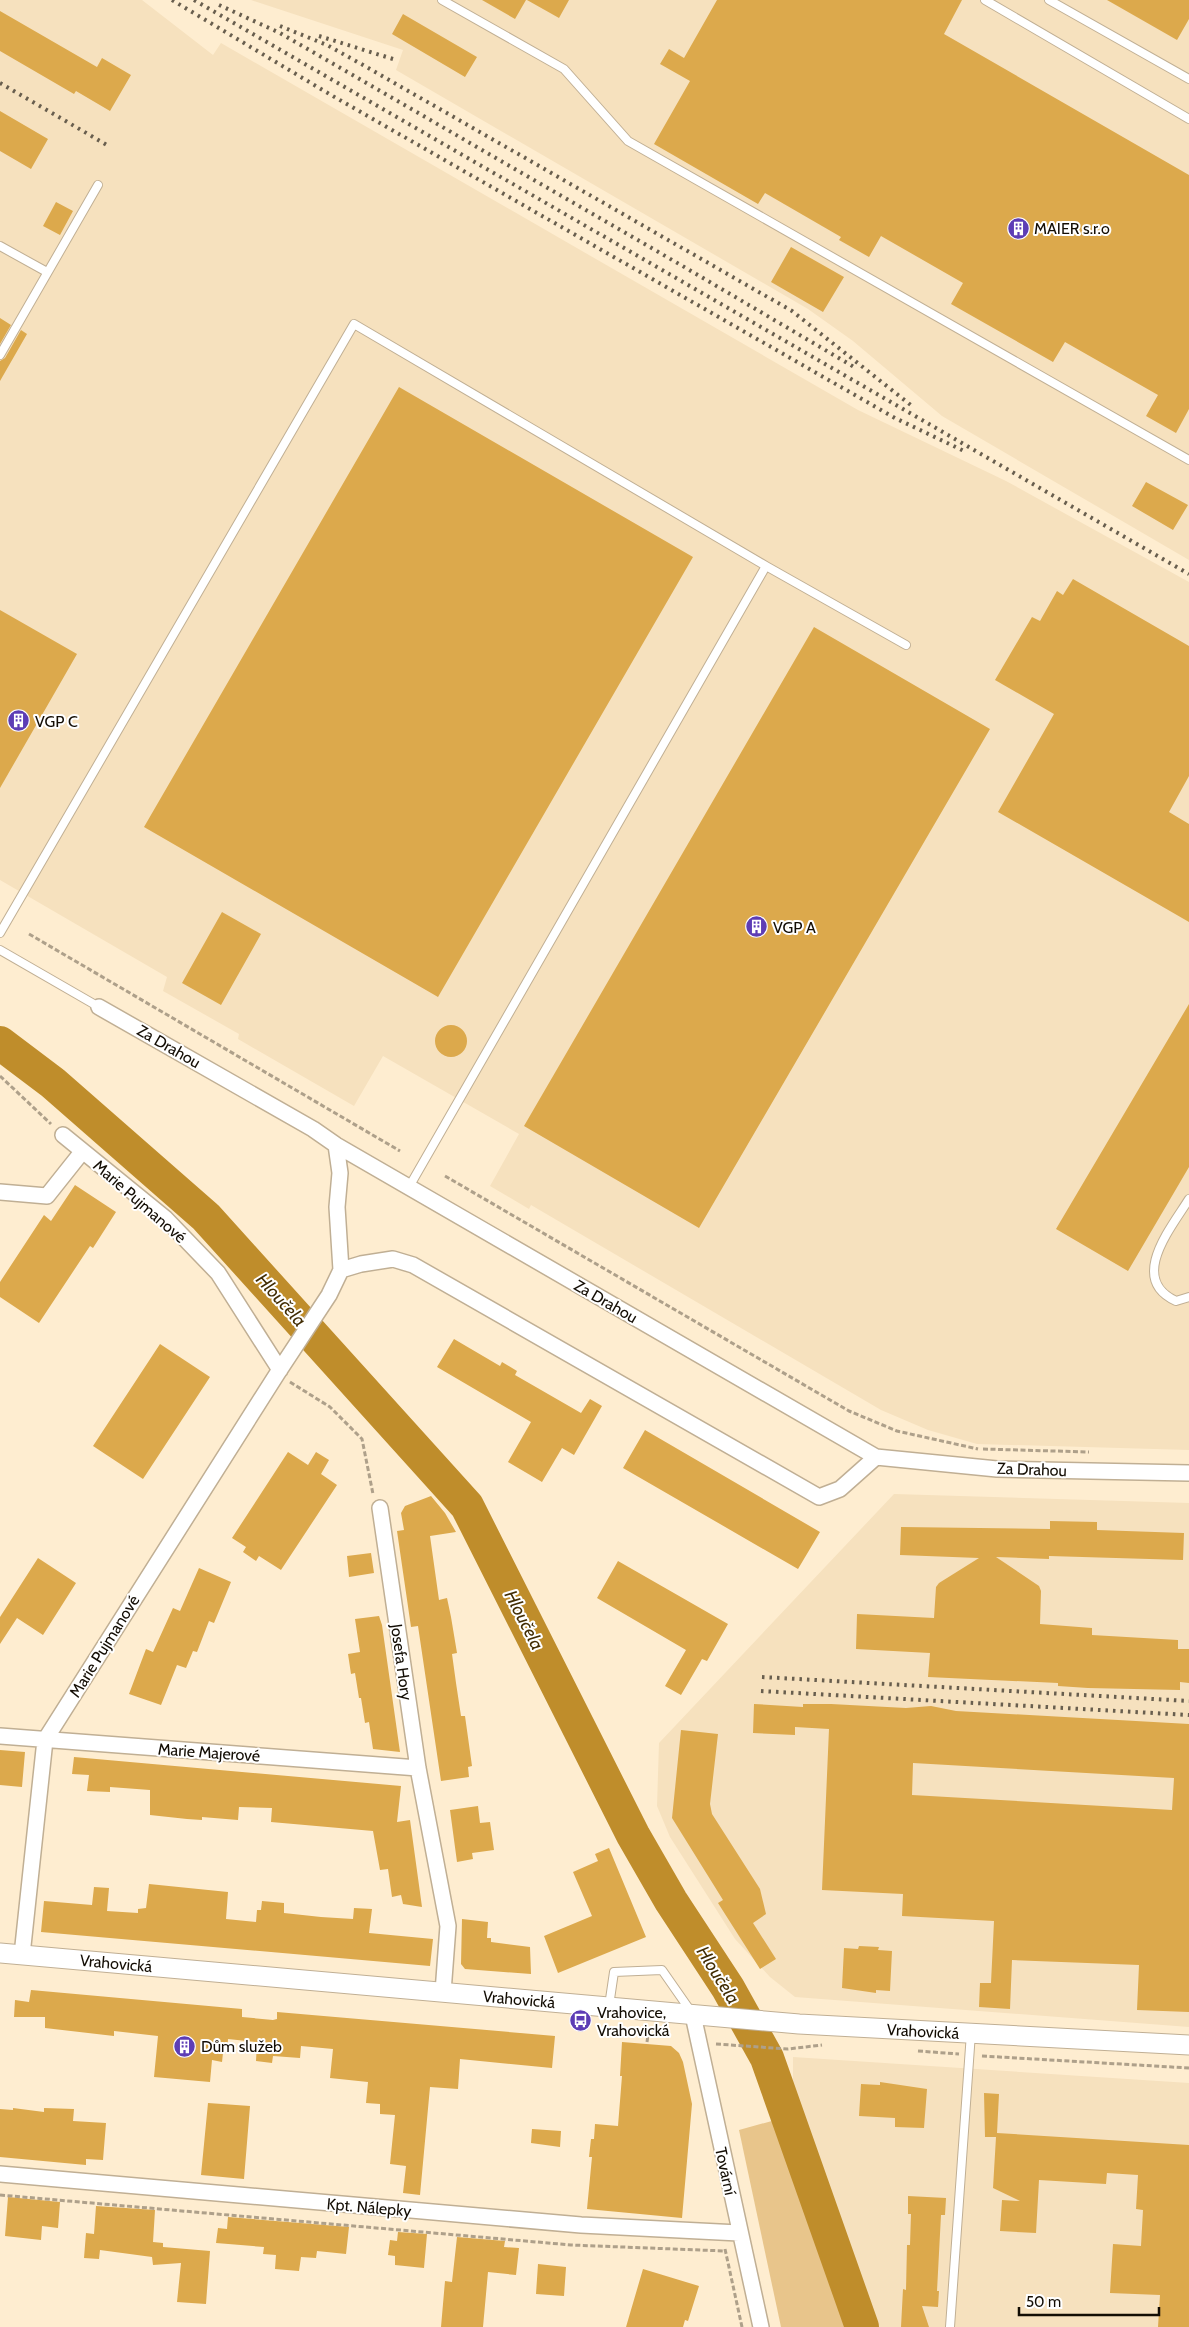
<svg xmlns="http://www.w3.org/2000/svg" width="1189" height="2327" font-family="Cabin,sans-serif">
<rect width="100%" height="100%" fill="#feedd0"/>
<path fill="#f6e1be" d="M0,0H142L213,55L221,43L858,410L1006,481L1189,582V1450L977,1444L928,1430L881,1410L531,1205L529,1209L490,1186L519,1134L383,1056L354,1106L238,1039L239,1034L163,991L167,977L0,880Z
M251,0H1189V560L942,416L853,341L808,309L396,70L403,50Z
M894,1494L1189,1503V2027L795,1997L770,1977L735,1939L670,1837L657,1806L659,1743Z
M793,2057L1189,2083V2327H875L793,2102Z"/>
<path fill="#e8c58b" d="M797,2114L875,2327H781L739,2130Z"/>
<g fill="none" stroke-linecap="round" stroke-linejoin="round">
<path stroke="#bf8d2b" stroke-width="34" d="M0,1043L53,1083L206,1217L467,1506L633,1835L671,1901L728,1988L767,2058L862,2327"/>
</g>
<path fill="#dca94c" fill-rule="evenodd" d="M482,0H526L515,19Z
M527,0H569L559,18Z
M717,0H962L944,34L1189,175V409L1176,433L1146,416L1158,395L1065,342L1053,362L951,304L963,283L881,236L869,257L839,240L841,237L765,193L758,204L654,144L690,81L660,64L669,49L684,58Z
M1107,0H1189V19L1177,40Z
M0,11L97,67L102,58L131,75L110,111L76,91L74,94L0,51Z
M403,14L477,57L465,77L392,34Z
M0,111L48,139L31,169L0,151Z
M56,202L73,211L60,235L43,226Z
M791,247L844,277L823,312L771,282Z
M0,318L11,325L0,344Z
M21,330L27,334L0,381V361L5,358Z
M399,387L693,557L438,997L144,827Z
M1146,482L1188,505L1173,530L1132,506Z
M1073,579L1189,646V776L1169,812L1189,824V922L998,812L1054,714L995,680L1032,617L1040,621L1057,591L1063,595Z
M0,610L77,654L0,788Z
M814,627L990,729L699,1228L524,1126Z
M222,912L261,934L221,1005L182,983Z
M1189,1004V1167L1128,1271L1056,1229Z
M435 1041a16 16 0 1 1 32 0a16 16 0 1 1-32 0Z
M75,1185L116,1212L93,1248L90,1246L39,1323L0,1297V1282L44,1215L51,1221Z
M454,1339L500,1366L502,1362L517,1371L515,1375L581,1413L590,1399L602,1406L574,1455L562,1448L542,1482L508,1462L531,1422L437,1367Z
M160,1344L210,1377L143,1479L93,1446Z
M645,1430L820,1532L798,1569L623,1468Z
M288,1452L308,1465L316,1452L329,1460L321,1474L337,1485L281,1570L259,1556L256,1561L243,1552L246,1547L232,1538Z
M431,1496L445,1513L456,1532L430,1536L439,1600L447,1598L451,1617L457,1653L452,1654L456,1683L461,1716H465L472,1766L468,1767L469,1777L441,1781L418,1626L411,1627L397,1531L404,1530L401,1513L405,1506Z
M1050,1521L1097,1522V1530L1184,1533L1183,1560L1049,1556V1559L996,1557L1039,1586L1041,1591L1040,1624L1092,1628V1635L1178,1640V1649H1189V1683L1180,1682V1690L1088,1688L1058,1686V1683L928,1677L930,1653L856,1649L857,1614L934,1618L936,1587L939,1583L979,1558L900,1555L901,1527L1050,1529Z
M371,1553L374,1573L349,1577L347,1556Z
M38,1558L76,1583L43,1635L17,1618L0,1644V1617Z
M618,1561L728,1624L707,1661L702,1659L681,1695L665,1686L686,1650L597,1598Z
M199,1568L231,1582L214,1623L209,1621L197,1652L193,1651L186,1668L177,1665L161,1705L129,1694L146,1649L153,1652L173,1608L180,1611Z
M379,1616L382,1625L400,1752L373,1749L369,1722L365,1723L361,1698H359L355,1673L351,1674L348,1654L360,1652L355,1619Z
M754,1704L803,1707V1704H831L906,1708L931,1706L956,1711L1189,1724V2012L1137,2010L1139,1965L1012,1960L1010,2009L979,2007L980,1983H991L994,1921L902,1916L903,1894L822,1890L829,1729L795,1727V1735L753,1733ZM913,1763L1174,1778L1172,1810L912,1795Z
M681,1730L718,1734L710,1804L712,1814L760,1889L766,1914L753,1923L776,1959L760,1969L718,1903L723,1900L672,1818Z
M0,1750L25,1752L22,1787L0,1785Z
M74,1757L401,1786L397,1822L410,1820L422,1907L403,1904L401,1895L392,1897L388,1869L380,1870L373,1831L271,1822L272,1808L239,1807L238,1820L202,1817V1820L187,1819L150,1815V1790L110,1787V1792L87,1791L89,1775L72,1774Z
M478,1806L480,1823L490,1822L494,1850L472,1853L473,1859L457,1862L450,1810Z
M609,1848L646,1937L558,1973L544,1936L592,1916L573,1872L598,1861L595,1854Z
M149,1884L228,1892L226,1919L256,1922L257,1910H261L262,1901L284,1903V1913L321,1917L353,1919L354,1908L372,1909L369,1933L433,1939L430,1966L41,1932L44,1901L92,1905L94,1887L109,1888L107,1911L138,1913V1909L146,1908Z
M462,1919L488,1922L487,1938H491V1942L530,1947L531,1974L465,1969L461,1964Z
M859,1946L879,1947L878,1950L892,1951L890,1991L876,1990V1993L842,1988L844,1948L858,1949Z
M31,1990L242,2009V2017L273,2020L277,2019V2012L555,2036L552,2068L460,2059L458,2089L430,2087L420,2195L403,2193L406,2166L390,2164L395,2115L380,2114V2104L366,2103L368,2082L330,2078L333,2049L301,2046L300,2058L273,2056L272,2063L256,2061L257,2042L228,2039L227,2053H223L222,2062L212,2060L210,2082L154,2077L158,2036L114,2031V2036L45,2028V2017H14L15,2000L29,2002Z
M622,2042L671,2046L679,2053L683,2062L692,2104L682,2218L587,2209L592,2157H589L591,2139H594L595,2124L618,2126L622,2076H620Z
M880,2082L927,2089L924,2128L895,2127V2118L859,2116L861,2084L880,2085Z
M984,2093L999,2094L997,2133L1189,2145V2327H1158L1160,2295L1110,2293L1113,2244L1141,2246L1143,2210L1136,2209L1138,2175L1107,2173L1106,2184L1039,2180L1036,2233L1000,2231L1002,2200L1020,2201L993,2188L996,2137H985Z
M208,2103L250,2106L244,2179L201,2175Z
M13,2108L44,2112V2108L74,2109L73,2121L106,2123L103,2160L86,2159V2165L0,2157V2109L13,2110Z
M532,2129L561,2131L560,2147L531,2143Z
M908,2196L946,2198L945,2215H941L937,2291H939L938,2307L922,2306L929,2327H901L903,2289L906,2290L907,2245H910L911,2214H908Z
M8,2197L60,2202L58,2228L42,2226L41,2240L5,2236Z
M96,2206L155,2210L153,2242L163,2243V2247L210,2251L206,2304L177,2302L181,2263L153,2265L152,2257L100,2250L99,2259L84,2258L86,2233L94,2234Z
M228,2217L349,2227L346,2254L317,2251L316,2258L301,2257L299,2271L275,2269L276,2255L263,2254L264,2247L216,2243L218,2228L227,2229Z
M398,2232L427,2234L424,2268L395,2265V2256L388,2255L390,2240L397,2241Z
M457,2237L505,2241L504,2247L519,2248L516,2275L488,2272L483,2327H441L445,2281L452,2282Z
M538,2264L566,2267L564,2296L536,2294Z
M643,2269L699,2286L688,2321L685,2320L683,2327H626Z"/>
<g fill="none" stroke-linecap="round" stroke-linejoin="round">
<defs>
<path id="service" d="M442,0L564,69L628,141L1189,460
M985,0L1189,119
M1049,0L1189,79
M0,246L47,272
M0,355L98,185
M766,566L906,645
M0,933L354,324L766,566L409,1187
M0,950L99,1007
M1189,1199C1171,1228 1128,1279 1176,1301L1189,1297
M609,2006L614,1972L662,1970L692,2013
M950,2327L971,2033"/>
<path id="minor" d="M99,1007L313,1129L336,1145L876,1457
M63,1135L165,1218L218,1273L280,1370
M0,1192L47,1196L82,1152
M341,1270L361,1264L393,1259L413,1265L819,1497L840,1489L876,1457L997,1469L1189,1473
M380,1508L418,1768L448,1926L443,1992
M0,1736L418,1768
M22,1955L45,1740L277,1374L329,1295L341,1270L337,1207L340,1173L336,1145
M693,2015L761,2327
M0,2174L581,2225L739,2233"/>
<path id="tertiary" d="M0,1953L799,2024L1189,2045"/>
</defs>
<use href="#service" stroke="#c0af94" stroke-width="10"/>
<use href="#minor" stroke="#c0af94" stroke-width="18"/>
<use href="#tertiary" stroke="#c0af94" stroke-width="21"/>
<path stroke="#aea08a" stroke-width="3" stroke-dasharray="5 2.5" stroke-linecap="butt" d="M29,934L400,1151
M0,1076L51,1124
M445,1176L849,1411L897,1431L978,1449
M290,1382L330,1407L362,1439L373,1494
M983,1449L1089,1452
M647,2042L649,2029
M716,2044L788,2049L822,2045
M918,2051L959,2054
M982,2056L1189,2068
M0,2195L571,2245L725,2251
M725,2249L742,2327"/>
<use href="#service" stroke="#fff" stroke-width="8"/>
<use href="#minor" stroke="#fff" stroke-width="15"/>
<use href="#tertiary" stroke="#fff" stroke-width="19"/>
<path stroke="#685e4e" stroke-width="4" stroke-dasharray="2.5 5" stroke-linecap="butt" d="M172,0L331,95L895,418L964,451
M194,0L1189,574
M219,5L280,33L686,268L854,367
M280,26L327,45L363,65L792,311L912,406
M319,36L393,59
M0,83L107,145
M762,1677L1189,1701
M761,1691L1189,1715"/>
</g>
<defs>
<symbol id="building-disc" viewBox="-11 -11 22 22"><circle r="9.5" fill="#5d3db5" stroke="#fff"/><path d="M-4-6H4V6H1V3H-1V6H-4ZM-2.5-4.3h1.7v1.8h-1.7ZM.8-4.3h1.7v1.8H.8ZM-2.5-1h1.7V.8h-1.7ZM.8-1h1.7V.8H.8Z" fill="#fff"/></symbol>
<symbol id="bus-disc" viewBox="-11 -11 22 22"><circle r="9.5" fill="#5d3db5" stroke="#fff"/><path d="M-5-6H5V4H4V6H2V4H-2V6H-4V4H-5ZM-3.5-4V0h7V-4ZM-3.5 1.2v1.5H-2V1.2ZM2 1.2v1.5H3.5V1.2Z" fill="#fff"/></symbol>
</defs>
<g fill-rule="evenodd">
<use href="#building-disc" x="1006" y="216" width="25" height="25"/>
<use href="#building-disc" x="6" y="708" width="25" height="25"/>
<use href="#building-disc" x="744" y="914" width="25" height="25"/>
<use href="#bus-disc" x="568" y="2008" width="25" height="25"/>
<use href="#building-disc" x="172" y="2034" width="25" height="25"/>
</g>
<g text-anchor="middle" stroke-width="4" stroke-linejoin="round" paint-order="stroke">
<g font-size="16" fill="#130d04" stroke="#fff" text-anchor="start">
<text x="1034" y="234">MAIER s.r.o</text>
<text x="35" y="727">VGP C</text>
<text x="773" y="933">VGP A</text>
<text x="597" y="2018">Vrahovice,<tspan x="597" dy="18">Vrahovická</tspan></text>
<text x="201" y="2052">Dům služeb</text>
</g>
<g font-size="16" fill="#130d04" stroke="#fff">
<text transform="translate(169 1046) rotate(30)" y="6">Za Drahou</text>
<text transform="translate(140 1201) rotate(41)" y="6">Marie Pujmanové</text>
<text transform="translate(606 1301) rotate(30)" y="6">Za Drahou</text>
<text transform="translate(1032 1469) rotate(2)" y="6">Za Drahou</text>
<text transform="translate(104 1646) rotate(-58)" y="6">Marie Pujmanové</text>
<text transform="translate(402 1662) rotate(82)" y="6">Josefa Hory</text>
<text transform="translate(209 1752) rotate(4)" y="6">Marie Majerové</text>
<text transform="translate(116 1963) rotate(5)" y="6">Vrahovická</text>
<text transform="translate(519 1999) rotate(5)" y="6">Vrahovická</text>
<text transform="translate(923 2031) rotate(3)" y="6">Vrahovická</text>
<text transform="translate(726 2171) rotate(78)" y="6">Tovární</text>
<text transform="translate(369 2207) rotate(5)" y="6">Kpt. Nálepky</text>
</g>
<g font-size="18" font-style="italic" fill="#422d04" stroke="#fff">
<text transform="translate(281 1300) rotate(48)" y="6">Hloučela</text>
<text transform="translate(524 1620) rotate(63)" y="6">Hloučela</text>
<text transform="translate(718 1975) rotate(58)" y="6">Hloučela</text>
</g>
</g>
<path d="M1019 2307v8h140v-8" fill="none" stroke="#130d04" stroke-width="2.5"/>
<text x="1026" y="2307" font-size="15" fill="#130d04" stroke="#ffffff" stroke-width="4" paint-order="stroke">50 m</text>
</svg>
